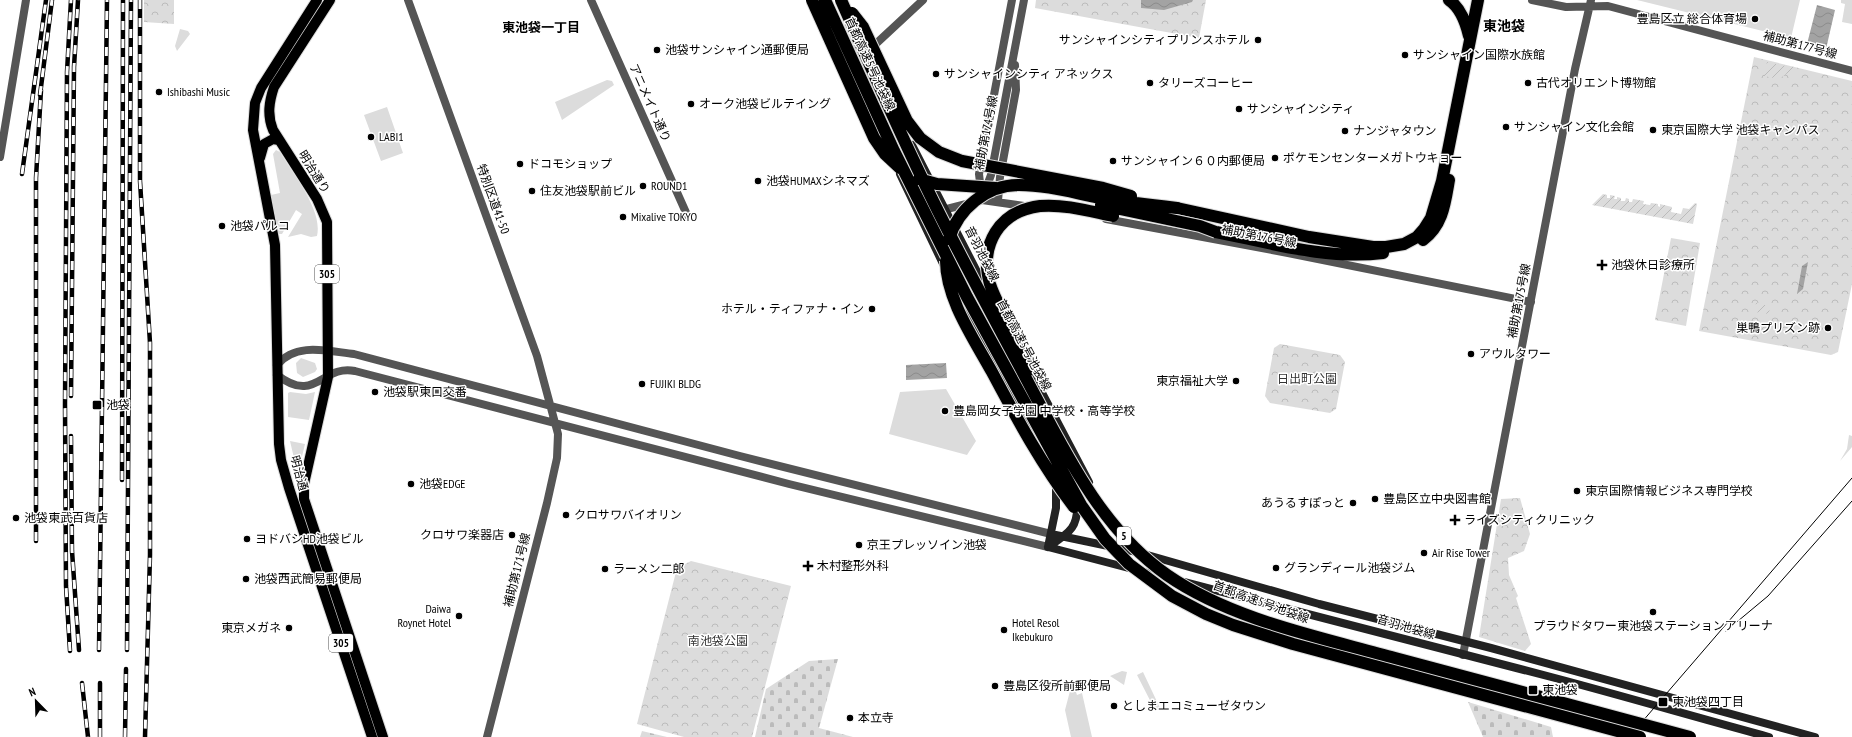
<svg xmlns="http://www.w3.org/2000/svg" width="1852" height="737" font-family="'PT Sans Narrow','Noto Sans JP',sans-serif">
<defs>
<pattern id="cemetery-stones" width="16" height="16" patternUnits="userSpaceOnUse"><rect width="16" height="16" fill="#dcdcdc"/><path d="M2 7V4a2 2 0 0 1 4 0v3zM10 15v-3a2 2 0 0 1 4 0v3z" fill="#bbb"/></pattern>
<pattern id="park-crowns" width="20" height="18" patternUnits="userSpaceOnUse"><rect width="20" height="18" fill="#dcdcdc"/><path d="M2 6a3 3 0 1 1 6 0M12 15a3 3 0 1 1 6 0" fill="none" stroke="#bbb"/></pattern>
<pattern id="garden-furrows" width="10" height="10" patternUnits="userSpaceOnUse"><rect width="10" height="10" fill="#dcdcdc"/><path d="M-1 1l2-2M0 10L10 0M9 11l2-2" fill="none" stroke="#bbb"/></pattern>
<pattern id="water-waves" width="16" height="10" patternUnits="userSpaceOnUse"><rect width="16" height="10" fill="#a3a3a3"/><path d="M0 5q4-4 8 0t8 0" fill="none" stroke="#8b8b8b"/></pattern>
</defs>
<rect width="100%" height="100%" fill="#fff"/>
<path fill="#dcdcdc" d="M1637,0H1800L1791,38Z
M1841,0H1852V24L1842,22L1845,4L1841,3Z
M180,29L188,31L190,34L177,51L175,46Z
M607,80L612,81L614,85L562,120L555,102Z
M387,107L403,153L381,161L364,115Z
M276,150L280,152C293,174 323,210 317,236L311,237L301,234L288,237L302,214L296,210L282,234H278L271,195L280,193L273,154Z
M301,358L315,363L317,369L315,372L303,377L297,373L296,363Z
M946,389L976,441L967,455L889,434L900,392Z
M290,392L306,394L315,392L309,420L288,417V393Z
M1849,435L1852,436V447L1840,461L1847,449Z
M290,441L305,444L298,473L297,471Z
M1122,671L1127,672L1124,685L1110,676Z
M1143,672L1160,708L1155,710L1137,675Z
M1075,689L1077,695L1082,693L1092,737H1071L1065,710L1070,691Z"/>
<path fill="url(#cemetery-stones)" d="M838,659L819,728L853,737H755L766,689L809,661Z
M1468,702L1551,727L1553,737H1483Z
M642,731L667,737H640Z"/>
<path fill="url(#park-crowns)" d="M144,0H174V24L144,22Z
M1036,0H1206L1199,38L1035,8Z
M1754,57L1852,81V284L1838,352L1831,355L1699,331Z
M1671,238L1700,243L1686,326L1655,320Z
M1280,344L1340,355L1345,362L1336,409L1330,413L1270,403L1265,396L1274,348Z
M1520,498L1530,534L1524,551L1508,558L1509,575L1518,596L1516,598L1531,644L1525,651L1479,637L1501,499Z
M691,561L791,586L752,737H684L637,724L677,568Z"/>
<path fill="url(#garden-furrows)" d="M1767,62L1795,68L1779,79L1764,76Z
M1603,194L1607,195V198H1610V195L1615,196L1614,199H1617V197L1621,198V201H1625L1626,198L1629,199V202H1632L1633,199L1644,201L1643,204L1650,205L1651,203L1658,204V206L1660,207V204L1672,207L1671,212L1681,214L1683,208L1689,209L1695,203L1697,204L1693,224L1592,205Z
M1756,303L1770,306L1769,314L1755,312Z"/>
<path fill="url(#water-waves)" d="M1141,0H1193L1192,2L1164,10L1141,8Z
M1817,5L1835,10L1826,49L1807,44Z
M1808,262L1803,289L1797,294L1802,266Z
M946,363L947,378L906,380V365Z"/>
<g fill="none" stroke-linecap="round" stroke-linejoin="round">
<defs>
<path id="primary" d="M317,0L261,88L255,103L253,130L275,245L279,444L281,460L289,488L372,737
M330,0L274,87C269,102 267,115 273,130L317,199L327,222L328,377L304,484V499L383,737
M260,158L264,144L273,139L279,140"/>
<path id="motorway" d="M1449,0C1461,8 1466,23 1469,36
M1177,208L1309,237L1373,247H1386L1404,244L1417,237L1424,229L1431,218L1442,181L1478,0
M1216,232C1271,243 1328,260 1383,253
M1423,240C1443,225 1445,203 1449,180"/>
</defs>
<use href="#primary" stroke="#dbdbdb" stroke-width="12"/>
<use href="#motorway" stroke="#dbdbdb" stroke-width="14"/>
<path stroke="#555" stroke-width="8" d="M408,0L537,356L558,434L557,458L547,503L487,737
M591,0L688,217
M1532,0L1566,7L1608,6L1852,71
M852,66L923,0
M0,157L26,0
M981,191L979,174L1012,0
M985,191L991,175L1024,0
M998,201L1000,177L1016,90L1015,65
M939,211L982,200L1031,207
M1106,219L1288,253L1531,302
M277,365C296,342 327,351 354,354L740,456L1051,534
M277,375C316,405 322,364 355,371L789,484L1048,547
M1463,655L1575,69L1591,0"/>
<path stroke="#222" stroke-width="8" d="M912,145L989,295
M900,174L945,268
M956,289L1033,434
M1028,366L1089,482
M1051,534L1137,552L1319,604L1491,648L1815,737
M1048,547L1167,578
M1048,547L1056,508V485
M1048,547C1069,533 1079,528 1077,501
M1184,582C1308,614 1432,646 1555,678C1627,697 1698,718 1769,737"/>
<use href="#primary" stroke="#000" stroke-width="10"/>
<use href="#motorway" stroke="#000" stroke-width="12"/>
<path stroke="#000" stroke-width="1" d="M1726,631L1768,596L1852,501
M1629,737L1852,478"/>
<defs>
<path id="rail" d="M140,0V181L150,343V555L145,737
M40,95L52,0
M22,174L46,0
M71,396L74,67L78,0
M71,436L72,551L79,650
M122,480L123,0
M36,541V178L41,90
M99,650L107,0
M127,650L131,0
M70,651L66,586L65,405L67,72L71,0
M82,683L88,737
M100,737V683
M125,737L126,669"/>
</defs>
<use href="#rail" stroke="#000" stroke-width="4.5"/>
<use href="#rail" stroke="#fff" stroke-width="3" stroke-dasharray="9" stroke-linecap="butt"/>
<defs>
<path id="motorway-bridge" d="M812,0L874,138L885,154L900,168
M825,0L894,151L967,297L1081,505L1105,539L1129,564L1172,596L1206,614L1233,625L1293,644L1640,737
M841,0C872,70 903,141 938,211C964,263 992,315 1020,367C1060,441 1096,525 1167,575C1232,620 1320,637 1395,658C1494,684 1592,711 1690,737
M852,13L863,27L907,121L920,138L939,152L962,161L1103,188L1131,196
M919,179L937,184L996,188
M1101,205L1200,226L1216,232
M949,239C958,209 986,185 1019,185C1047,185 1074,193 1101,198C1126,202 1151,205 1177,208
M946,261C946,299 974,339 992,372C1017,419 1042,465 1074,507
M1029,370C1025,360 1022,349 1017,339C1008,321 996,303 990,284C979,245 999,211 1040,206C1065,204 1089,211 1113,216"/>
</defs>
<use href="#motorway-bridge" stroke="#dbdbdb" stroke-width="14" stroke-linecap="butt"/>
<use href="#motorway-bridge" stroke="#000" stroke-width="12"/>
</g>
<g fill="#000" stroke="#fff" stroke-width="1.5">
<circle cx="1755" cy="19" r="4"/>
<circle cx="1258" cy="40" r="4"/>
<circle cx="657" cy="50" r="4"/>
<circle cx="1405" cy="55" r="4"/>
<circle cx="936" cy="74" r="4"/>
<circle cx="1150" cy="83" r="4"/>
<circle cx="1528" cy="83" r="4"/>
<circle cx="159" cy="92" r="4"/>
<circle cx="691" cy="104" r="4"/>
<circle cx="1239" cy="109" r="4"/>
<circle cx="1506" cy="127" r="4"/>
<circle cx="1653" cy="130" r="4"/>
<circle cx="1345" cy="131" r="4"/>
<circle cx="371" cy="137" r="4"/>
<circle cx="1275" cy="158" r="4"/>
<circle cx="1113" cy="161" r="4"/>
<circle cx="520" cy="164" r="4"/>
<circle cx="758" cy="181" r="4"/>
<circle cx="643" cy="186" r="4"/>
<circle cx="532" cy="191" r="4"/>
<circle cx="623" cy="217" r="4"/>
<circle cx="222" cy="226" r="4"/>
<path d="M1600 259h4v4h4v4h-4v4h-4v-4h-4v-4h4z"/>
<circle cx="872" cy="309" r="4"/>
<circle cx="1828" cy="328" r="4"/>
<circle cx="1471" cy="354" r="4"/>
<circle cx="1236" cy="381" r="4"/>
<circle cx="642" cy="384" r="4"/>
<circle cx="375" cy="392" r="4"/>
<rect x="92" y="400" width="10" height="10" rx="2"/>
<circle cx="945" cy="411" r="4"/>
<circle cx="411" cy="484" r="4"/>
<circle cx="1577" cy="491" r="4"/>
<circle cx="1375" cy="499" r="4"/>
<circle cx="1353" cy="503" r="4"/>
<circle cx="566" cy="515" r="4"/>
<circle cx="16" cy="518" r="4"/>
<path d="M1453 514h4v4h4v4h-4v4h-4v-4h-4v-4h4z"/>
<circle cx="512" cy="535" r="4"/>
<circle cx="247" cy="539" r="4"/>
<circle cx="859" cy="545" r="4"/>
<circle cx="1424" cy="553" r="4"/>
<path d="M806 560h4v4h4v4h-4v4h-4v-4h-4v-4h4z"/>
<circle cx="1276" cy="568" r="4"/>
<circle cx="605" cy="569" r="4"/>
<circle cx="246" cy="579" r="4"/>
<circle cx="1653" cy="612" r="4"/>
<circle cx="459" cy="616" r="4"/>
<circle cx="289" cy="628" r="4"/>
<circle cx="1004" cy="630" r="4"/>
<circle cx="995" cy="686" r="4"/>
<rect x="1528" y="685" width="10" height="10" rx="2"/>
<rect x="1658" y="697" width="10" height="10" rx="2"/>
<circle cx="1114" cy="706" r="4"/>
<circle cx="850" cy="718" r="4"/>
</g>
<g text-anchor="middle" stroke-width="3" stroke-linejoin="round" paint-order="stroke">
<g fill="#fff" stroke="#4c4c4c" stroke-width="1">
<rect x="315" y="265" width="24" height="18" rx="3"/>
<rect x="1117" y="527" width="14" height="18" rx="3"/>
<rect x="329" y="634" width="24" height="18" rx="3"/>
</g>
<g font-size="11" font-weight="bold" fill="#000">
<text x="327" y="278">305</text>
<text x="1124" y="540">5</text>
<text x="341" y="647">305</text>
</g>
<g font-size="12" fill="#000" stroke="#fff" text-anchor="start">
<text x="1747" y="23" text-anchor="end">豊島区立 総合体育場</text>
<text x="1250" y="44" text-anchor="end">サンシャインシティプリンスホテル</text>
<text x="665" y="54">池袋サンシャイン通郵便局</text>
<text x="1413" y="59">サンシャイン国際水族館</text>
<text x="944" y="78">サンシャインシティ アネックス</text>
<text x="1158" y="87">タリーズコーヒー</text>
<text x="1536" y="87">古代オリエント博物館</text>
<text x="167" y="96">Ishibashi Music</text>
<text x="699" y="108">オーク池袋ビルテイング</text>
<text x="1247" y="113">サンシャインシティ</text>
<text x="1514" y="131">サンシャイン文化会館</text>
<text x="1661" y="134">東京国際大学 池袋キャンパス</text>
<text x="1353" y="135">ナンジャタウン</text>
<text x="379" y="141">LABI1</text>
<text x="1283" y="162">ポケモンセンターメガトウキョー</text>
<text x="1121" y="165">サンシャイン６０内郵便局</text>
<text x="528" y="168">ドコモショップ</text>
<text x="766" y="185">池袋HUMAXシネマズ</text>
<text x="651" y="190">ROUND1</text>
<text x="540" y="195">住友池袋駅前ビル</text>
<text x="631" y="221">Mixalive TOKYO</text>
<text x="230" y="230">池袋パルコ</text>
<text x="1611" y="269">池袋休日診療所</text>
<text x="864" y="313" text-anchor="end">ホテル・ティファナ・イン</text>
<text x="1820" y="332" text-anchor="end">巣鴨プリズン跡</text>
<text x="1479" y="358">アウルタワー</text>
<text x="1228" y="385" text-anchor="end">東京福祉大学</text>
<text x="650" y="388">FUJIKI BLDG</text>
<text x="383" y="396">池袋駅東口交番</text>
<text x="106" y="409">池袋</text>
<text x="953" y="415">豊島岡女子学園 中学校・高等学校</text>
<text x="419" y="488">池袋EDGE</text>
<text x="1585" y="495">東京国際情報ビジネス専門学校</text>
<text x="1383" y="503">豊島区立中央図書館</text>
<text x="1345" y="507" text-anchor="end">あうるすぽっと</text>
<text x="574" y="519">クロサワバイオリン</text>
<text x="24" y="522">池袋東武百貨店</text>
<text x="1464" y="524">ライズシティクリニック</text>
<text x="504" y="539" text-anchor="end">クロサワ楽器店</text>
<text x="255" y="543">ヨドバシHD池袋ビル</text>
<text x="867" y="549">京王プレッソイン池袋</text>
<text x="1432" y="557">Air Rise Tower</text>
<text x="817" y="570">木村整形外科</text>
<text x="1284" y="572">グランディール池袋ジム</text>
<text x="613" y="573">ラーメン二郎</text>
<text x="254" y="583">池袋西武簡易郵便局</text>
<text x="451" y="613" text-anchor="end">Daiwa<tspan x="451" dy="14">Roynet Hotel</tspan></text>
<text x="1012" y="627">Hotel Resol<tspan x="1012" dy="14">Ikebukuro</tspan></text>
<text x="1653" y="630" text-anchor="middle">プラウドタワー東池袋ステーションアリーナ</text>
<text x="281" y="632" text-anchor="end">東京メガネ</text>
<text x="1003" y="690">豊島区役所前郵便局</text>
<text x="1542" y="694">東池袋</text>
<text x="1672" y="706">東池袋四丁目</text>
<text x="1122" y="710">としまエコミューゼタウン</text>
<text x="858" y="722">本立寺</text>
</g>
<g font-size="12" fill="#000" stroke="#fff">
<text transform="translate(1800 45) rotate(15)" y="4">補助第177号線</text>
<text transform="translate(870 64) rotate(65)" y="4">首都高速5号池袋線</text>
<text transform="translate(650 103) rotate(66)" y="4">アニメイト通り</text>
<text transform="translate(986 133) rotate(-79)" y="4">補助第174号線</text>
<text transform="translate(314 172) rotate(58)" y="4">明治通り</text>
<text transform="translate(493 199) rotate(70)" y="4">特別区道41-50</text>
<text transform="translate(1259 236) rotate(11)" y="4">補助第176号線</text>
<text transform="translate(982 254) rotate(63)" y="4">音羽池袋線</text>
<text transform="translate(1519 301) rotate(-79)" y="4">補助第175号線</text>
<text transform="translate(1024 345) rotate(62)" y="4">首都高速5号池袋線</text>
<text transform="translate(299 473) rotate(75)" y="4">明治通</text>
<text transform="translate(517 570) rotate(-76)" y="4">補助第171号線</text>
<text transform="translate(1261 602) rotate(20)" y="4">首都高速5号池袋線</text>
<text transform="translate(1406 627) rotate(16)" y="4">音羽池袋線</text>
</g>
<g font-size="12" fill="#333" stroke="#fff">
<text x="1307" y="383">日出町公園</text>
<text x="718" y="645">南池袋公園</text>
</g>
<g font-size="13" font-weight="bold" fill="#000" stroke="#fff">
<text x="541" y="32">東池袋一丁目</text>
</g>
<g font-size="14" font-weight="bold" fill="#000" stroke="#fff">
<text x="1504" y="31">東池袋</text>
</g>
</g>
<g transform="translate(36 701) rotate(337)" stroke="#ffffff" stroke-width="3" paint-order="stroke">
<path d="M0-3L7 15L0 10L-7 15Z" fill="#000000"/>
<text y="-6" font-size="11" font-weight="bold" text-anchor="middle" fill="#000000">N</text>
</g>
</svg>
